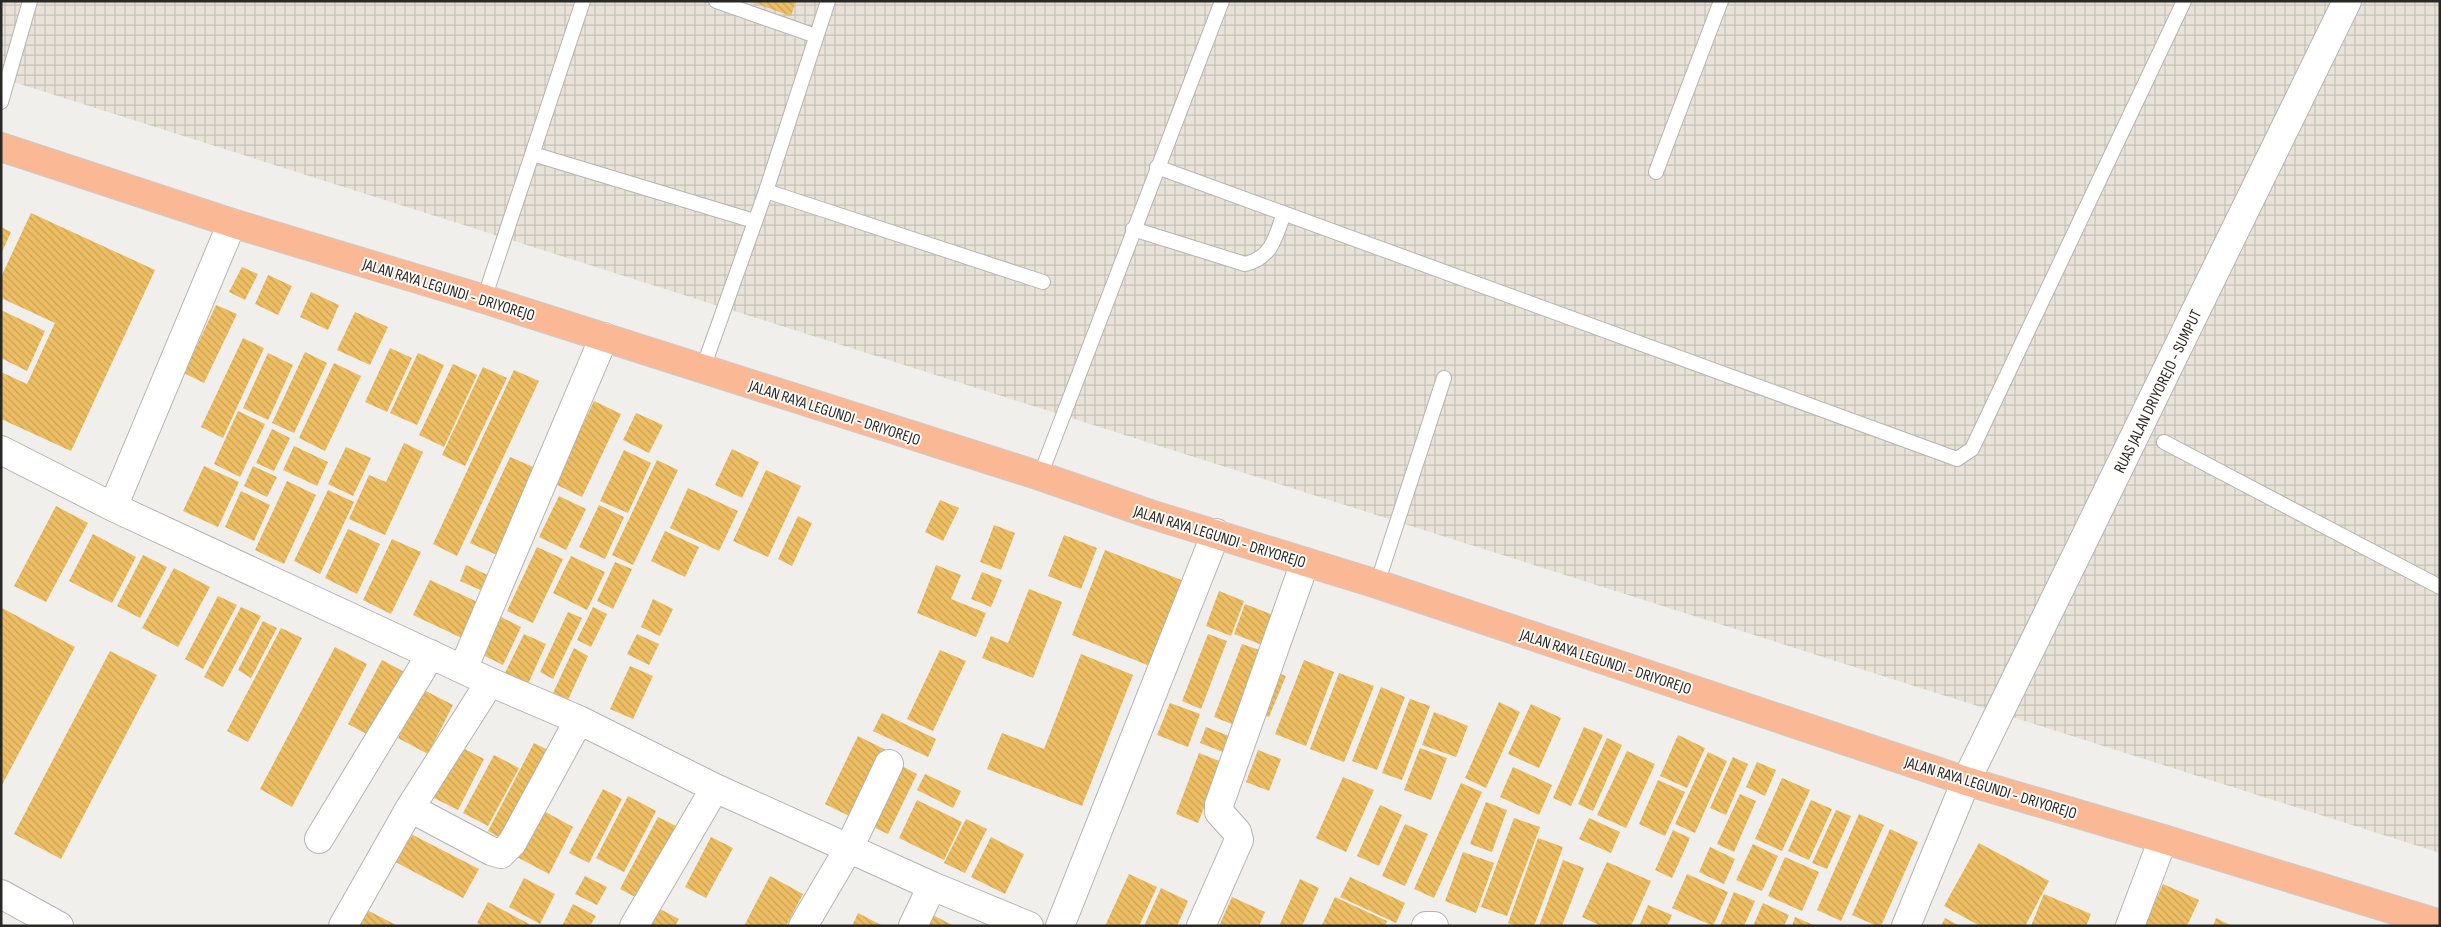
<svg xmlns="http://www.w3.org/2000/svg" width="2441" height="927" font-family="'Sofia Sans Condensed',sans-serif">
<defs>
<pattern id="industrial-grid" width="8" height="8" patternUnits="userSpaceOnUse" patternTransform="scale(1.25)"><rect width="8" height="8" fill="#e8e2d8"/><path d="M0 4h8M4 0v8" fill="none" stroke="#c7c2b9"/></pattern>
<pattern id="building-back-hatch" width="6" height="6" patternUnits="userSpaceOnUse" patternTransform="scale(1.25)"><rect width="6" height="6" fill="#edbe63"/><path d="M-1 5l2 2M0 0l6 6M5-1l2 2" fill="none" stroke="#cba356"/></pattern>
</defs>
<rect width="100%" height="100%" fill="#f1efec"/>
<path fill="url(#industrial-grid)" d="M1,1H2440V853L1,78Z"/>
<path fill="url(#building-back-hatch)" d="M749,1H796L791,16Z
M31,213L155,270L71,451L1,419V372L27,384L55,323L1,298V277Z
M1,227L11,232L1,254Z
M242,267L258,274L245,300L229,292Z
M268,275L292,286L278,315L255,304Z
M311,292L339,305L328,330L300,317Z
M216,305L237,314L204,383L184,373Z
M1,310L45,331L27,371L1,358Z
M355,312L388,327L370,365L337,350Z
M243,338L264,348L223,438L201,427Z
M390,348L412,358L387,412L365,402Z
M305,352L327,363L294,433L272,423Z
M268,353L293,365L268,420L243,408Z
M418,353L444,365L417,425L390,413Z
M334,363L361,376L325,451L299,438Z
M453,364L477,375L444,447L419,435Z
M483,367L507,378L465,466L442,455Z
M514,370L539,381L457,556L433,544Z
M594,401L621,414L582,497L555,484Z
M238,411L265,424L240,477L214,464Z
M636,413L663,425L649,453L623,440Z
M272,429L290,438L274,471L256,463Z
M404,443L423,452L385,535L349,519L369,475L386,482Z
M294,446L328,462L317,486L283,470Z
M346,447L371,458L353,496L328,484Z
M732,449L759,462L742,498L715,485Z
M624,450L651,463L628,513L600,501Z
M510,457L538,469L497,555L470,543Z
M657,460L678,470L633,565L612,555Z
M204,466L239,482L218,527L183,511Z
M253,466L277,477L267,497L244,486Z
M766,470L801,486L768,557L733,541Z
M287,481L316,495L284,564L255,550Z
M688,488L738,511L719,551L670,528Z
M328,490L354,502L320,574L294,561Z
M241,491L270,505L254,541L225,527Z
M559,496L586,509L566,550L539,537Z
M940,500L959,508L943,541L925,532Z
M599,505L624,517L605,559L579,547Z
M56,506L88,523L46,602L14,586Z
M798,516L812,523L792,566L778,559Z
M994,525L1015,533L1001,570L980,562Z
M348,529L380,544L357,594L325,578Z
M665,531L699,547L685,577L651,561Z
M93,534L136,557L112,603L69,581Z
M1064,535L1097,548L1081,589L1048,576Z
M392,539L421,552L391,614L363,600Z
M537,547L563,559L533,623L507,611Z
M1105,550L1184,581L1150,666L1072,635Z
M143,555L167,567L140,618L117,606Z
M571,556L605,572L587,610L553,593Z
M615,562L632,569L613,609L597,601Z
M466,565L494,578L487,593L460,581Z
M936,565L961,575L951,599L986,613L976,637L917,613Z
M174,568L210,587L178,647L142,628Z
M982,572L1002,580L991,607L971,599Z
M430,580L484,605L468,641L413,615Z
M1029,589L1062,602L1033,678L982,658L991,636L1008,643Z
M1219,591L1244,601L1231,636L1206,626Z
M218,596L237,605L203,669L185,659Z
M653,599L673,609L660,636L641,627Z
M1245,604L1281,618L1270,648L1234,634Z
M241,607L261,616L223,687L204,677Z
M593,607L607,614L591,647L577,640Z
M2,608L75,647L1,787V610Z
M568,612L582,618L553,679L540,672Z
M501,617L521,627L503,665L483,655Z
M263,621L277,628L251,678L238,670Z
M281,628L302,638L248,742L227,731Z
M524,634L546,644L528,684L505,673Z
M637,634L659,644L649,665L627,654Z
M1208,634L1227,641L1201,709L1182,701Z
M1242,644L1265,652L1237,726L1214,717Z
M335,647L367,664L292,807L260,789Z
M574,648L588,656L568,700L553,693Z
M940,650L966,661L933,731L907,719Z
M110,651L157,675L61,859L14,834Z
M1081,654L1133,675L1082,806L987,769L1002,733L1044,749Z
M382,660L410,675L376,739L348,724Z
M1304,660L1334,672L1306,746L1275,734Z
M630,666L653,676L633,719L610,709Z
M1270,670L1286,676L1269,717L1254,711Z
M1339,673L1374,686L1344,762L1310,749Z
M1381,687L1405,697L1377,770L1352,761Z
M424,690L453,705L428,754L398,738Z
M1410,699L1430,706L1402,780L1382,773Z
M1499,702L1520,712L1486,788L1465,778Z
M1170,703L1200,714L1188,747L1157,735Z
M1531,704L1561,718L1539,768L1508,754Z
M1434,712L1468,726L1456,757L1422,745Z
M882,713L936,739L928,757L873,731Z
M1206,727L1229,736L1223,752L1200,743Z
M1584,727L1603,735L1571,806L1553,798Z
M1678,735L1705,748L1687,788L1660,776Z
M858,736L886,750L853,818L825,804Z
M1607,738L1622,745L1593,811L1578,804Z
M534,743L554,753L507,842L488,831Z
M457,745L484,759L458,810L430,796Z
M1420,748L1447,758L1431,800L1404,790Z
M1258,750L1281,759L1269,791L1246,782Z
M1627,751L1655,764L1626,828L1597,815Z
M1708,752L1727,761L1695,833L1675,824Z
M1199,753L1222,762L1198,823L1176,814Z
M494,755L519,768L488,826L463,813Z
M1733,757L1748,764L1726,815L1710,808Z
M1757,762L1776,770L1765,796L1746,787Z
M900,765L917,774L888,834L871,826Z
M1513,767L1552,785L1539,815L1500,797Z
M925,774L961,791L953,808L917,790Z
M1343,777L1374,790L1346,852L1316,838Z
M1782,778L1810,790L1782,851L1755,839Z
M1658,780L1685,792L1665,836L1639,824Z
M1461,783L1482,792L1434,898L1414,889Z
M603,789L622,799L589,863L569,853Z
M1740,794L1756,801L1734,852L1717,844Z
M628,796L656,811L624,872L596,858Z
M917,800L962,822L944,860L899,838Z
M1811,800L1832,809L1809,860L1788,851Z
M1486,802L1507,810L1492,852L1470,844Z
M1380,805L1402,815L1379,866L1357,856Z
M540,809L573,827L549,874L515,856Z
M1836,810L1851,816L1827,869L1812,863Z
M1859,814L1884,825L1841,921L1817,910Z
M658,817L684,830L645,902L620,889Z
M1514,818L1540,827L1507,916L1481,907Z
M1589,818L1620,832L1611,853L1579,839Z
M966,819L987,829L965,873L944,863Z
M1405,824L1428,834L1405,886L1382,876Z
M1890,829L1918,842L1881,926H1877L1852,915Z
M1673,830L1690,838L1672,878L1655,870Z
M405,831L479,869L463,898L390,859Z
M711,837L733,848L706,898L685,887Z
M991,837L1024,854L1005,894L971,877Z
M1538,838L1563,847L1534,926H1516L1508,923Z
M1979,843L2049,881L2025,926H1980L1944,906Z
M1753,844L1778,856L1762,891L1736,880Z
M1710,847L1735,859L1724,884L1699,872Z
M1463,852L1494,863L1476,913L1445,901Z
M1785,857L1819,872L1802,911L1768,896Z
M1563,860L1584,868L1562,926H1539Z
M1607,862L1651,881L1631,926H1601L1582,917Z
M1129,874L1157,887L1139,926H1105Z
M1687,874L1728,892L1713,926L1672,908Z
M585,876L607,887L597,905L575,894Z
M770,876L803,894L786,926H744Z
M1350,877L1405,903L1396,923L1340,897Z
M524,878L555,894L540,924L509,907Z
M1300,879L1319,888L1302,926H1279Z
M2163,884L2199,900L2187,926H2144Z
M1161,888L1188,901L1177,926H1144Z
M1734,892L1755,901L1744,926H1720Z
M2044,894L2091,914L2086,926H2031Z
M1232,897L1265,912L1259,926H1219Z
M1335,897L1387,921L1385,926L1322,925Z
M488,902L529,924L528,926H483L477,923Z
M1763,903L1789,915L1784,926H1753Z
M573,904L596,916L590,926H562Z
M1648,905L1672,915L1667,926H1639Z
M363,908L398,926H353Z
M658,908L679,919L675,926H648Z
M858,913L883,926H852Z
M933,915L954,926H928Z
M1795,917L1816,926H1792Z
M1945,918L1960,926H1941Z
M2216,918L2232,926H2213Z"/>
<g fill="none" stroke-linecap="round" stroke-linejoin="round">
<defs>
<path id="service" d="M716,1L816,36
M1,102L30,1
M533,154L754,221
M1157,167L1957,459L1972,449L2184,1
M1656,172L1721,1
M766,191L1043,282
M1133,229L1245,264C1272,258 1276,236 1284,213
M484,299L583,1
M703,368L766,191L828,1
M2164,442L2440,587
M1040,476L1222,1
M1377,584L1444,378"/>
<path id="minor" d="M1,450L113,507L490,682L579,720L715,788L932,886L1029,926
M113,507L232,223
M463,669L604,337
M490,682L410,808L491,851L501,854L512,843L579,720
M319,839L431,654
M1,894L59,926
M343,926L410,808
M634,926L715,788
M803,926L849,848L889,764
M913,926L932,886
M1060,926L1216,533
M1201,926L1239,840L1237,832L1219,812V805L1305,562
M1426,926H1434
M1906,926L1966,781
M2130,926L2163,839"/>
<path id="secondary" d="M1966,781L2347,1"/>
<path id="primary" d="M1,147L232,223L484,299L1040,476L1150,514L1377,584L1966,781L2163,839L2440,924"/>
</defs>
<use href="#service" stroke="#b5b4b1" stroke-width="16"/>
<use href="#minor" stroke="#b5b4b1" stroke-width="30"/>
<use href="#secondary" stroke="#b5b4b1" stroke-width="30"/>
<use href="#primary" stroke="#cbcbcb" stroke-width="30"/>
<use href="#service" stroke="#fff" stroke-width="14"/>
<use href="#minor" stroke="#fff" stroke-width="28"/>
<use href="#secondary" stroke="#fff" stroke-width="28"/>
<use href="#primary" stroke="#fbb895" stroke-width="28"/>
</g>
<g text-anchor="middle" stroke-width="4" stroke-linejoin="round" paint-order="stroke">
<g font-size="16" fill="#282827" stroke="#fffdfa">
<text transform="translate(449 289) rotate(17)" y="6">JALAN RAYA LEGUNDI - DRIYOREJO</text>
<text transform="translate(2157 391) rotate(-64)" y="6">RUAS JALAN DRIYOREJO - SUMPUT</text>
<text transform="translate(835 412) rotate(18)" y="6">JALAN RAYA LEGUNDI - DRIYOREJO</text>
<text transform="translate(1220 536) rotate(17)" y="6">JALAN RAYA LEGUNDI - DRIYOREJO</text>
<text transform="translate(1606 661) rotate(18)" y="6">JALAN RAYA LEGUNDI - DRIYOREJO</text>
<text transform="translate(1991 787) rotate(17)" y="6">JALAN RAYA LEGUNDI - DRIYOREJO</text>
</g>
</g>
<rect width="2441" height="927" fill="none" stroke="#282827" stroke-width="5"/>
</svg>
